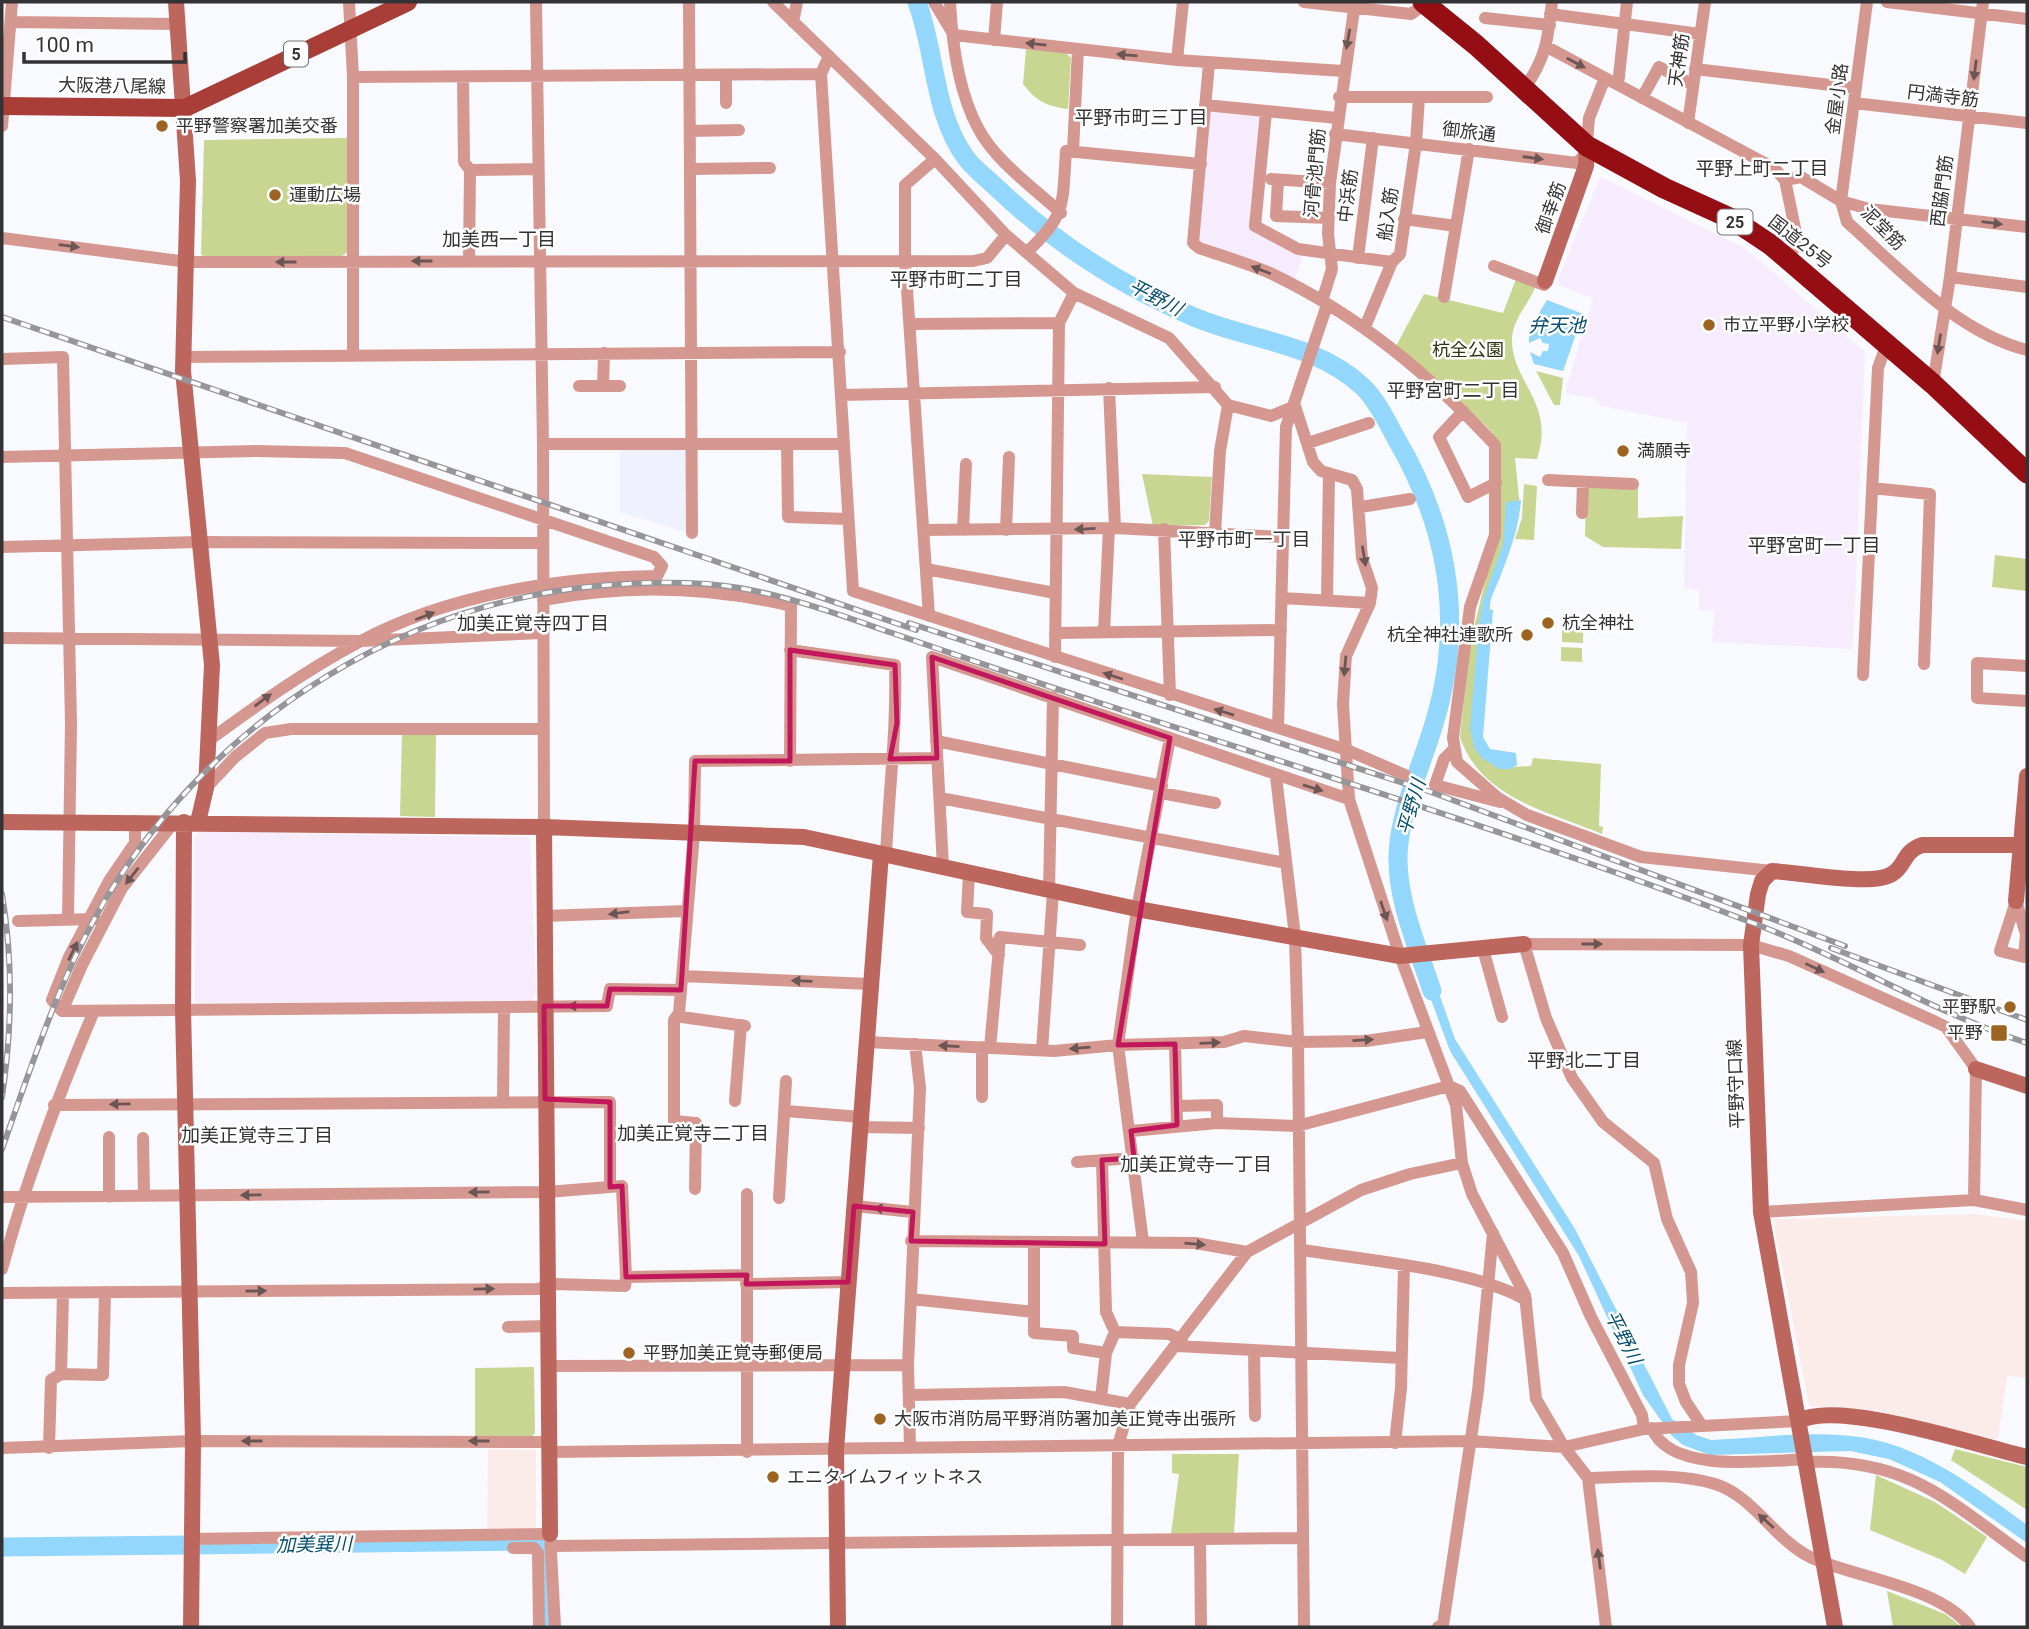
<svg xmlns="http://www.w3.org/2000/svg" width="2029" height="1629" font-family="Roboto,'Noto Sans JP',sans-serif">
<rect width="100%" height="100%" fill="#f9faff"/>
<path fill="#fcece9" d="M1975,1214L2027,1221V1378L2007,1376L1998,1440L1877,1411L1809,1406L1773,1219Z
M488,1449L536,1450V1530H487Z"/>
<path fill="#eff1fe" d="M620,449H688V533L620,512Z"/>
<path fill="#f6ecfd" d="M1205,105L1266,112L1255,225L1304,251L1293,285L1199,248Z
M1600,177L1745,248L1865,352L1853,649L1712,642L1714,611L1699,610V590L1684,589L1687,423L1601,406L1594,398L1565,393L1593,298L1556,284Z
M199,832L528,837L530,841L536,993L532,1002L195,1003L194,838Z"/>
<path fill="#c8d691" d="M1026,49L1066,53L1071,58L1068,109C1046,106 1036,101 1023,84Z
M348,138L349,251L342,256L205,258L201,254L204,140Z
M1516,279L1535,288C1528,304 1513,320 1512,338C1511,383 1556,402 1537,459L1515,458L1520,507L1516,531L1491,590L1482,738L1489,749L1513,767L1531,766L1533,758L1601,764L1599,826L1603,827L1602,834C1549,812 1480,798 1460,737L1470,644L1501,516L1493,434L1485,425L1396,346L1424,294L1503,313Z
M1536,371L1563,378L1560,405H1554Z
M1142,474L1212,477L1209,521L1205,525L1153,526Z
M1524,484L1537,486L1534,540L1515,539L1522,518Z
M1586,484L1638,487V518L1683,516L1681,549L1603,547L1585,536Z
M1995,555L2027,559V591L1992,587Z
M1562,630L1583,631V643L1562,642Z
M1561,647L1582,648V662L1561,661Z
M402,733H436L435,817L400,816Z
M534,1367L535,1433L532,1436H475V1368Z
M1955,1449L2027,1467V1510L1951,1460Z
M1172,1454H1239L1234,1533L1171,1534L1179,1474L1172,1473Z
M1876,1475L1935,1502L1987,1537L1965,1574L1942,1560L1870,1530Z
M1887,1591L1945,1614L1962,1627H1893Z"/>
<path fill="#94d7fc" d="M1547,300L1583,314L1563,371L1534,364L1530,352L1540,357L1543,351H1548L1549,344L1543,343L1540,338L1529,343V330Z
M1521,500C1519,525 1511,549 1502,572C1497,586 1491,594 1489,609L1493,610L1483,737L1490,749L1516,753L1517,765L1510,769H1499L1482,758L1474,747L1470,728L1479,623L1483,600L1503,544L1506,502Z
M1429,965L1455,1039L1575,1229L1672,1419L1696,1435L1711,1440C1757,1438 1806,1431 1851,1436C1918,1442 1975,1487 2027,1525V1543L1940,1482L1889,1459L1850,1451L1710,1455L1683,1445L1672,1436L1643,1395L1579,1256L1450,1051L1419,967Z"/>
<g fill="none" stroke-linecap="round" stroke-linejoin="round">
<path stroke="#94d7fc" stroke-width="19" d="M917,2C936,53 933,113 966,158C975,170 988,179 998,189C1055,243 1122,286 1194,317C1251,341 1317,343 1363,387C1377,400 1388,424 1397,440C1450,531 1465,626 1433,727C1421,767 1399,813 1398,856C1397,901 1418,948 1432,991
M2,1547L537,1541L545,1549L546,1627"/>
<path stroke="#d59890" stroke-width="12" d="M349,2L353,77V355
M536,2L543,444L544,827
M689,2L692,533
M773,2L935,159L1006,235L1074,293L1169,338L1228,405L1271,416L1295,406
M934,2L952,32
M950,2C952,42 958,91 978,128C995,161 1034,188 1061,213
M1304,2L1411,14L1425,4
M1887,2L2027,19
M1550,14L1700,34
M1485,18L1550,25
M12,22L177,24
M793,22L797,2
M954,35L1177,60L1343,71
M994,40L997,2
M1547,47L1774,168L1785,180
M829,56L821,74L853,591L1347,750L1405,775
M1177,60L1183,2
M1209,63L1193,243L1199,248C1222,256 1247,263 1270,273C1357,314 1429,374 1495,445V535L1470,607L1453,738L1457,762L1498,798L1527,815L1641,857L1772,871
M1695,69L1856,88
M353,77L821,74
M463,77L464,162L470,170L469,261
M1618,85L1627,2
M1524,89C1546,58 1548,40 1552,2
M1339,97H1487
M1642,98L1659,67L1693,85
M726,103V76
M1854,103L2027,123
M1205,105L1337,118
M1266,112L1255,226L1298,249L1392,262
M1688,123L1705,2
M2,126L12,2
M690,131L739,130
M1335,134L1577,163L1586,153L1589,118L1605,78
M1073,151L1078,49
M691,169L770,168
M470,170L538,169
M1271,179L1330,183
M1278,180L1276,216L1328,218
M1785,180L1801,177L1841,201L1847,222C1900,269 1956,332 2027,350
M1785,180L1798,243L1787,258
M1841,201L1867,2
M1841,201L1869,209L2027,227
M1404,219L1456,226
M2,238L188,262L973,261L987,258L1006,235
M1027,252C1068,214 1062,203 1066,151L1201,164
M1358,258L1373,138
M1494,266L1544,285
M1950,277L2027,287
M1444,297L1469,149
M1322,301L1332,269L1328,234L1330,183L1355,2
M911,324L1059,323
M1365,327L1392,262L1400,254L1416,143L1419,97
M183,357L840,352
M2,359L63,357L71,723L68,919
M1933,384L1950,277L1983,2
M579,386H603L604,353
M603,386H620
M1109,388L1115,528
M841,395L1215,387
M1295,406L1313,462L1321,471L1352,480L1357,489L1362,558L1372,588L1370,603L1346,656L1343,704L1349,799L1400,956L1456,1105L1462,1163L1472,1194L1525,1295L1536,1399L1564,1447L1588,1478L1606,1627
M1463,411L1439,437L1468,497L1496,483
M1308,443L1369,423
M543,444H843
M787,444L788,517L848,519
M2,457L257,451L345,453L654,557L662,566L657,576C558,577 447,595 359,642C305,671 257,705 208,741
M1548,480L1633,484
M1872,488L1930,494L1924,664
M1361,507L1410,499
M1582,513L1583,482
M1164,529L1170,695
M923,530L1115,528L1283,537
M963,530L966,464
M1006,530L1009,457
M1215,533L1220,451L1228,405
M2,547L199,542L543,543
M926,569L1055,593
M1282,598L1370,603
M543,600C626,584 708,586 791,606L790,761
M1327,600L1329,473
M929,616L905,260V185L935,159
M1104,632L1109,528
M1055,633L1281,630
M2,638L361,641L542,633
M790,650L895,665C897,728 889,791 886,855
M1055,657L1059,323L1074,293
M2027,666L1977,663V698L2027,701
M1863,675L1878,368L1887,343
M1278,728L1286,427L1327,305
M936,741L1162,786
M1453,750L1444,759L1435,785L1500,802
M1276,777L1295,936L1298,1042L1304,1627
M206,788L235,757L265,733L291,729H542
M1161,793L1215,803
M940,798L1286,863
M135,821V843L109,881L69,957L52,1000L62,1011L607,1006L610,989L681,990
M943,867L932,657L1349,799
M969,873L967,912L987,914L986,938L999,955
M1049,891L1053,697
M2016,901L2026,934L2024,957L2000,951Z
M543,916L687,911
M18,921L95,919
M1483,949L1502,1017
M682,976L870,984
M62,1011L82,965L122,888L174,822
M679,1013L682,1017L745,1026
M866,1042L1054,1051L1118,1045L1224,1042L1244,1036L1298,1042L1366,1041L1427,1032
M1175,1044L1177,1125
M990,1048L1000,937L1080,945
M1042,1050L1053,892
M982,1097V1047
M503,1100L504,1007
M735,1101L741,1025
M54,1105L610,1102V1187
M1177,1106L1217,1105V1123
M786,1111L861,1117
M860,1127L919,1128
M1131,1131L1217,1123L1297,1126L1449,1086L1460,1091L1563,1253L1591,1317L1642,1415L1644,1429
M109,1137V1197
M143,1138L144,1196
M1077,1162L1134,1158
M695,1189L696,1123L674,1121V1020L679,1013L681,990L694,833L695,761L937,758
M747,1194V1452
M2,1197L547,1192L622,1186L626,1277L625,1286L554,1284L538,1289L2,1293
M779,1198L786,1081
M854,1206L913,1212
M1761,1212L1974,1200L2027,1210
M911,1241L1195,1243L1247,1252
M1143,1242L1118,1045L1137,909L1170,738
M1034,1243V1333L1073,1336V1348L1106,1353
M1303,1250C1364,1260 1474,1269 1526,1300
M2,1269C26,1180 58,1096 94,1011
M626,1277L747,1275
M746,1284L848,1282
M911,1299L1034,1312
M508,1327L548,1326
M1115,1332L1169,1334L1182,1340
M1177,1346L1400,1358
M1254,1350L1255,1416
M548,1366L908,1365
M61,1374L63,1293
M910,1395L1064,1392L1130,1404
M1101,1398L1106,1353L1115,1332L1106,1312L1102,1160
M1702,1426L1686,1402L1679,1384V1365L1693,1303L1691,1272L1667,1219L1654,1163L1603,1122L1572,1078L1546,1018L1524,944L1751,945L1789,956L1936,1022L1946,1027L1976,1069L1974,1200
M1652,1428C1669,1474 1766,1461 1804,1459
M1395,1443L1401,1388L1404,1266
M2,1448L193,1441L547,1442
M49,1448L51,1380L61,1374L103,1375L105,1292
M910,1448L908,1365L920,1088L915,1044
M548,1452L1469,1441L1564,1447L1644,1429L1799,1421
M1805,1462C1907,1457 1949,1501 2027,1557
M1588,1478C1629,1477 1676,1472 1715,1484C1754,1496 1775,1541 1812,1558C1857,1578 1940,1587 1970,1627
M190,1539L550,1534L555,1627
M1200,1539L1201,1627
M552,1546L1303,1538
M513,1548H534L538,1553L539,1627
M1117,1627L1118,1446L1130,1404L1247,1252L1361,1190L1410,1174L1462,1163
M1438,1627L1443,1625L1478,1391L1493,1233"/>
<path stroke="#bc665d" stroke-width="16" d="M176,2L188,181L183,371L212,665L206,788L198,822
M1545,281L1586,166L1587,146
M2,822L544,827L804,837L1137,909L1400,956L1524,944
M184,822L183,1009L193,1441L191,1627
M544,827L550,1534
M2016,901L2027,776
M1976,1069L2027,1086
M1799,1421C1838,1399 1980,1446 2027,1457
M838,1627L836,1450L881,854
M1835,1627L1761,1212L1751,945L1758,894L1762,881L1772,871C1797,872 1872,887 1892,874C1906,866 1902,852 1922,845H2021"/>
<path stroke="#a93e38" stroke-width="18" d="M2,106L185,108L408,2"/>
<path stroke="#950e13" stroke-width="21" d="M1423,2L1476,45L1587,146L1664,188L1732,219L1771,245L1933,384L2027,473"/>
<defs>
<path id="rail" d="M2,317L916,630
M909,623L1431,792L1845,946
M2,894C13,960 12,1031 2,1097
M1831,948L2027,1020
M2,1149C35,1056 66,957 121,875C228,713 403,604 597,586C644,582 693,580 740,588C791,597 841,615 889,632C957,655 1025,679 1094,701C1315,773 1536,840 1753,923C1846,958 1932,1012 2027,1043"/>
</defs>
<use href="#rail" stroke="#96969a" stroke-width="6"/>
<use href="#rail" stroke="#fff" stroke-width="3.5" stroke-dasharray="10" stroke-linecap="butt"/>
</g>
<defs><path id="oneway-solid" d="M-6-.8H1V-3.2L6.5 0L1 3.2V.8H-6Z" transform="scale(1.75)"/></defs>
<g fill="#6c5655">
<use href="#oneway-solid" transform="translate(1348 39) rotate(100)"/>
<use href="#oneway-solid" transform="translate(1036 44) rotate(-174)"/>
<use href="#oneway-solid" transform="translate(1127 55) rotate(-175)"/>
<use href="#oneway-solid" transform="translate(1576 63) rotate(28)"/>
<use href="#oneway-solid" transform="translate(1975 70) rotate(97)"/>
<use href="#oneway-solid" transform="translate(1533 158) rotate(8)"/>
<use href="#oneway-solid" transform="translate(1992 223) rotate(7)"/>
<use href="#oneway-solid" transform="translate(69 246) rotate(7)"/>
<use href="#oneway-solid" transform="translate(422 261) rotate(180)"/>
<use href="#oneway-solid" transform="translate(286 262) rotate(180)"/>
<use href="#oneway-solid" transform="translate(1261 270) rotate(-159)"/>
<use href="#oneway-solid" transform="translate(1939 344) rotate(99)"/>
<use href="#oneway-solid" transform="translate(1085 529) rotate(177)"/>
<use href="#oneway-solid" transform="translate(1364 556) rotate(81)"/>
<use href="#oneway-solid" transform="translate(425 616) rotate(-21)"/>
<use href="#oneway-solid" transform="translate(1345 666) rotate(95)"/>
<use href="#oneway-solid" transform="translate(1113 676) rotate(-162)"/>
<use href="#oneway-solid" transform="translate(263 700) rotate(-37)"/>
<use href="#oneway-solid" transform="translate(1224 712) rotate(-163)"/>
<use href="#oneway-solid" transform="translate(1313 788) rotate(17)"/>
<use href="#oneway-solid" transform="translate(132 876) rotate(128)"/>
<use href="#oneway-solid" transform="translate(1384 911) rotate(71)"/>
<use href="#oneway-solid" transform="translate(619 913) rotate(173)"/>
<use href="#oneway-solid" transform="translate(1592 944)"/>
<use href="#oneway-solid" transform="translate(73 951) rotate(-64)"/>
<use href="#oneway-solid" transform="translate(1815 968) rotate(25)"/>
<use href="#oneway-solid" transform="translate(802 981) rotate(-178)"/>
<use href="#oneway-solid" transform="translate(578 1006) rotate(-180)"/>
<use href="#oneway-solid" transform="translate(1363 1040) rotate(-3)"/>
<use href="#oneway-solid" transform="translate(1210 1043) rotate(-2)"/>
<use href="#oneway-solid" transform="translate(949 1046) rotate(-177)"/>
<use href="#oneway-solid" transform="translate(1080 1048) rotate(175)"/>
<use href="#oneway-solid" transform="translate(120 1104) rotate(179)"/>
<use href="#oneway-solid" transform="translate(479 1192) rotate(179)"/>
<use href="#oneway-solid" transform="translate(251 1195) rotate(179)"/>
<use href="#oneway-solid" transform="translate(884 1209) rotate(-174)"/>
<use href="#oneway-solid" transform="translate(1195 1244) rotate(5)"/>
<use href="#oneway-solid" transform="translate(484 1289) rotate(-1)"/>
<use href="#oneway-solid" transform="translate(256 1291) rotate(-1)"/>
<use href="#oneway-solid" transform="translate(252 1441) rotate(-180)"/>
<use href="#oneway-solid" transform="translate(479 1441) rotate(-180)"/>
<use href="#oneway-solid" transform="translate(1766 1521) rotate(-138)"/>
<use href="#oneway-solid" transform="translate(1599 1559) rotate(-98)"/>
</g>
<path fill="none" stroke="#c2185b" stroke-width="5" stroke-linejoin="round" d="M790,650L895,665L897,723L890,759L937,758L932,657L1170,738L1118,1045L1175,1044L1177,1125L1131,1131L1134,1158L1102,1160L1105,1244L911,1241L913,1212L854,1206L848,1282L746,1284L747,1275L626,1277L622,1186L610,1187V1102L545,1099L544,1006H607L610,989L681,990L695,761H790Z"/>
<g fill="#9c6321" stroke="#fff" stroke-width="2.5">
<circle cx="162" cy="126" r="7"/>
<circle cx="275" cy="195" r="7"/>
<circle cx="1709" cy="325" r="7"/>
<circle cx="1623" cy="451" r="7"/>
<circle cx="1548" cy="623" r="7"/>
<circle cx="1527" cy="635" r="7"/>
<circle cx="2010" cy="1007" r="7"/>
<rect x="1990" y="1024" width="18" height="18" rx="3.5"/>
<circle cx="629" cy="1353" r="7"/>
<circle cx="880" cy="1419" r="7"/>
<circle cx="773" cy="1477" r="7"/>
</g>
<g text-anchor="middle" stroke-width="5" stroke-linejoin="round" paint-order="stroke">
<g fill="#fff" stroke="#707072" stroke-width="2">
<rect x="284" y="41.5" width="24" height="25" rx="5"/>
<rect x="1717.5" y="209.5" width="35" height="25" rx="5"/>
</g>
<g font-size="16" font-weight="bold" fill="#333335">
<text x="296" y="60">5</text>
<text x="1735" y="228">25</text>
</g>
<g font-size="18" fill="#333335" stroke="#fff">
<text transform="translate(1679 60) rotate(-82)" y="6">天神筋</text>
<text transform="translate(112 86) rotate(1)" y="6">大阪港八尾線</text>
<text transform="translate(1943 96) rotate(7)" y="6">円満寺筋</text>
<text transform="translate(1837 99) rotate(-83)" y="6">金屋小路</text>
<text transform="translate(1469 132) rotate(7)" y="6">御旅通</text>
<text transform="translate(1315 173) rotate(-85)" y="6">河骨池門筋</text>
<text transform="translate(1942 191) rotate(-83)" y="6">西脇門筋</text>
<text transform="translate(1348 196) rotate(-83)" y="6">中浜筋</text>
<text transform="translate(1551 208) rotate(-70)" y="6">御幸筋</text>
<text transform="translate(1388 214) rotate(-82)" y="6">船入筋</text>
<text transform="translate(1883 228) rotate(45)" y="6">泥堂筋</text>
<text transform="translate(1800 242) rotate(38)" y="6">国道25号</text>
<text transform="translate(1736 1084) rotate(-92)" y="6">平野守口線</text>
</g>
<g font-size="18" fill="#333335" stroke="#fff" text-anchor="start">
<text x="176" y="132">平野警察署加美交番</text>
<text x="289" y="201">運動広場</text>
<text x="1723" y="331">市立平野小学校</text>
<text x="1637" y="457">満願寺</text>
<text x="1562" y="629">杭全神社</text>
<text x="1513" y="641" text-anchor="end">杭全神社連歌所</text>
<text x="1996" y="1013" text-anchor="end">平野駅</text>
<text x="1983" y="1039" text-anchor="end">平野</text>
<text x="643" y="1359">平野加美正覚寺郵便局</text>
<text x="894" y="1425">大阪市消防局平野消防署加美正覚寺出張所</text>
<text x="787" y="1483">エニタイムフィットネス</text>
</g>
<g font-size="18" fill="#2d3310" stroke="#fff">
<text x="1468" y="356">杭全公園</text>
</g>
<g font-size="19" fill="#333335" stroke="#fff">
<text x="1141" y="124">平野市町三丁目</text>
<text x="1762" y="175">平野上町二丁目</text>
<text x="499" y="246">加美西一丁目</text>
<text x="956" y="286">平野市町二丁目</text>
<text x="1453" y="397">平野宮町二丁目</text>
<text x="1244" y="546">平野市町一丁目</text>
<text x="1814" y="552">平野宮町一丁目</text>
<text x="533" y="630">加美正覚寺四丁目</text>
<text x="1584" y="1067">平野北二丁目</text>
<text x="693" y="1140">加美正覚寺二丁目</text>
<text x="257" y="1142">加美正覚寺三丁目</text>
<text x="1196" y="1171">加美正覚寺一丁目</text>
</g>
<g font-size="19" font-style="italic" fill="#07506f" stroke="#fff">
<text transform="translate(1156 297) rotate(27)" y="7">平野川</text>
<text x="1557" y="332">弁天池</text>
<text transform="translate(1411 807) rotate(-74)" y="7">平野川</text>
<text transform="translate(1624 1337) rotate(63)" y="7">平野川</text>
<text transform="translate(314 1544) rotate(-1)" y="7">加美巽川</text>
</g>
</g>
<rect width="2029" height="1629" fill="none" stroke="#333335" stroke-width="7"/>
<path d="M24 52v10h161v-10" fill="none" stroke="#333335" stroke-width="3.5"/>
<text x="35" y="52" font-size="21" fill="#333335" stroke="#ffffff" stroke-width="5" paint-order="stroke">100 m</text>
</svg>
